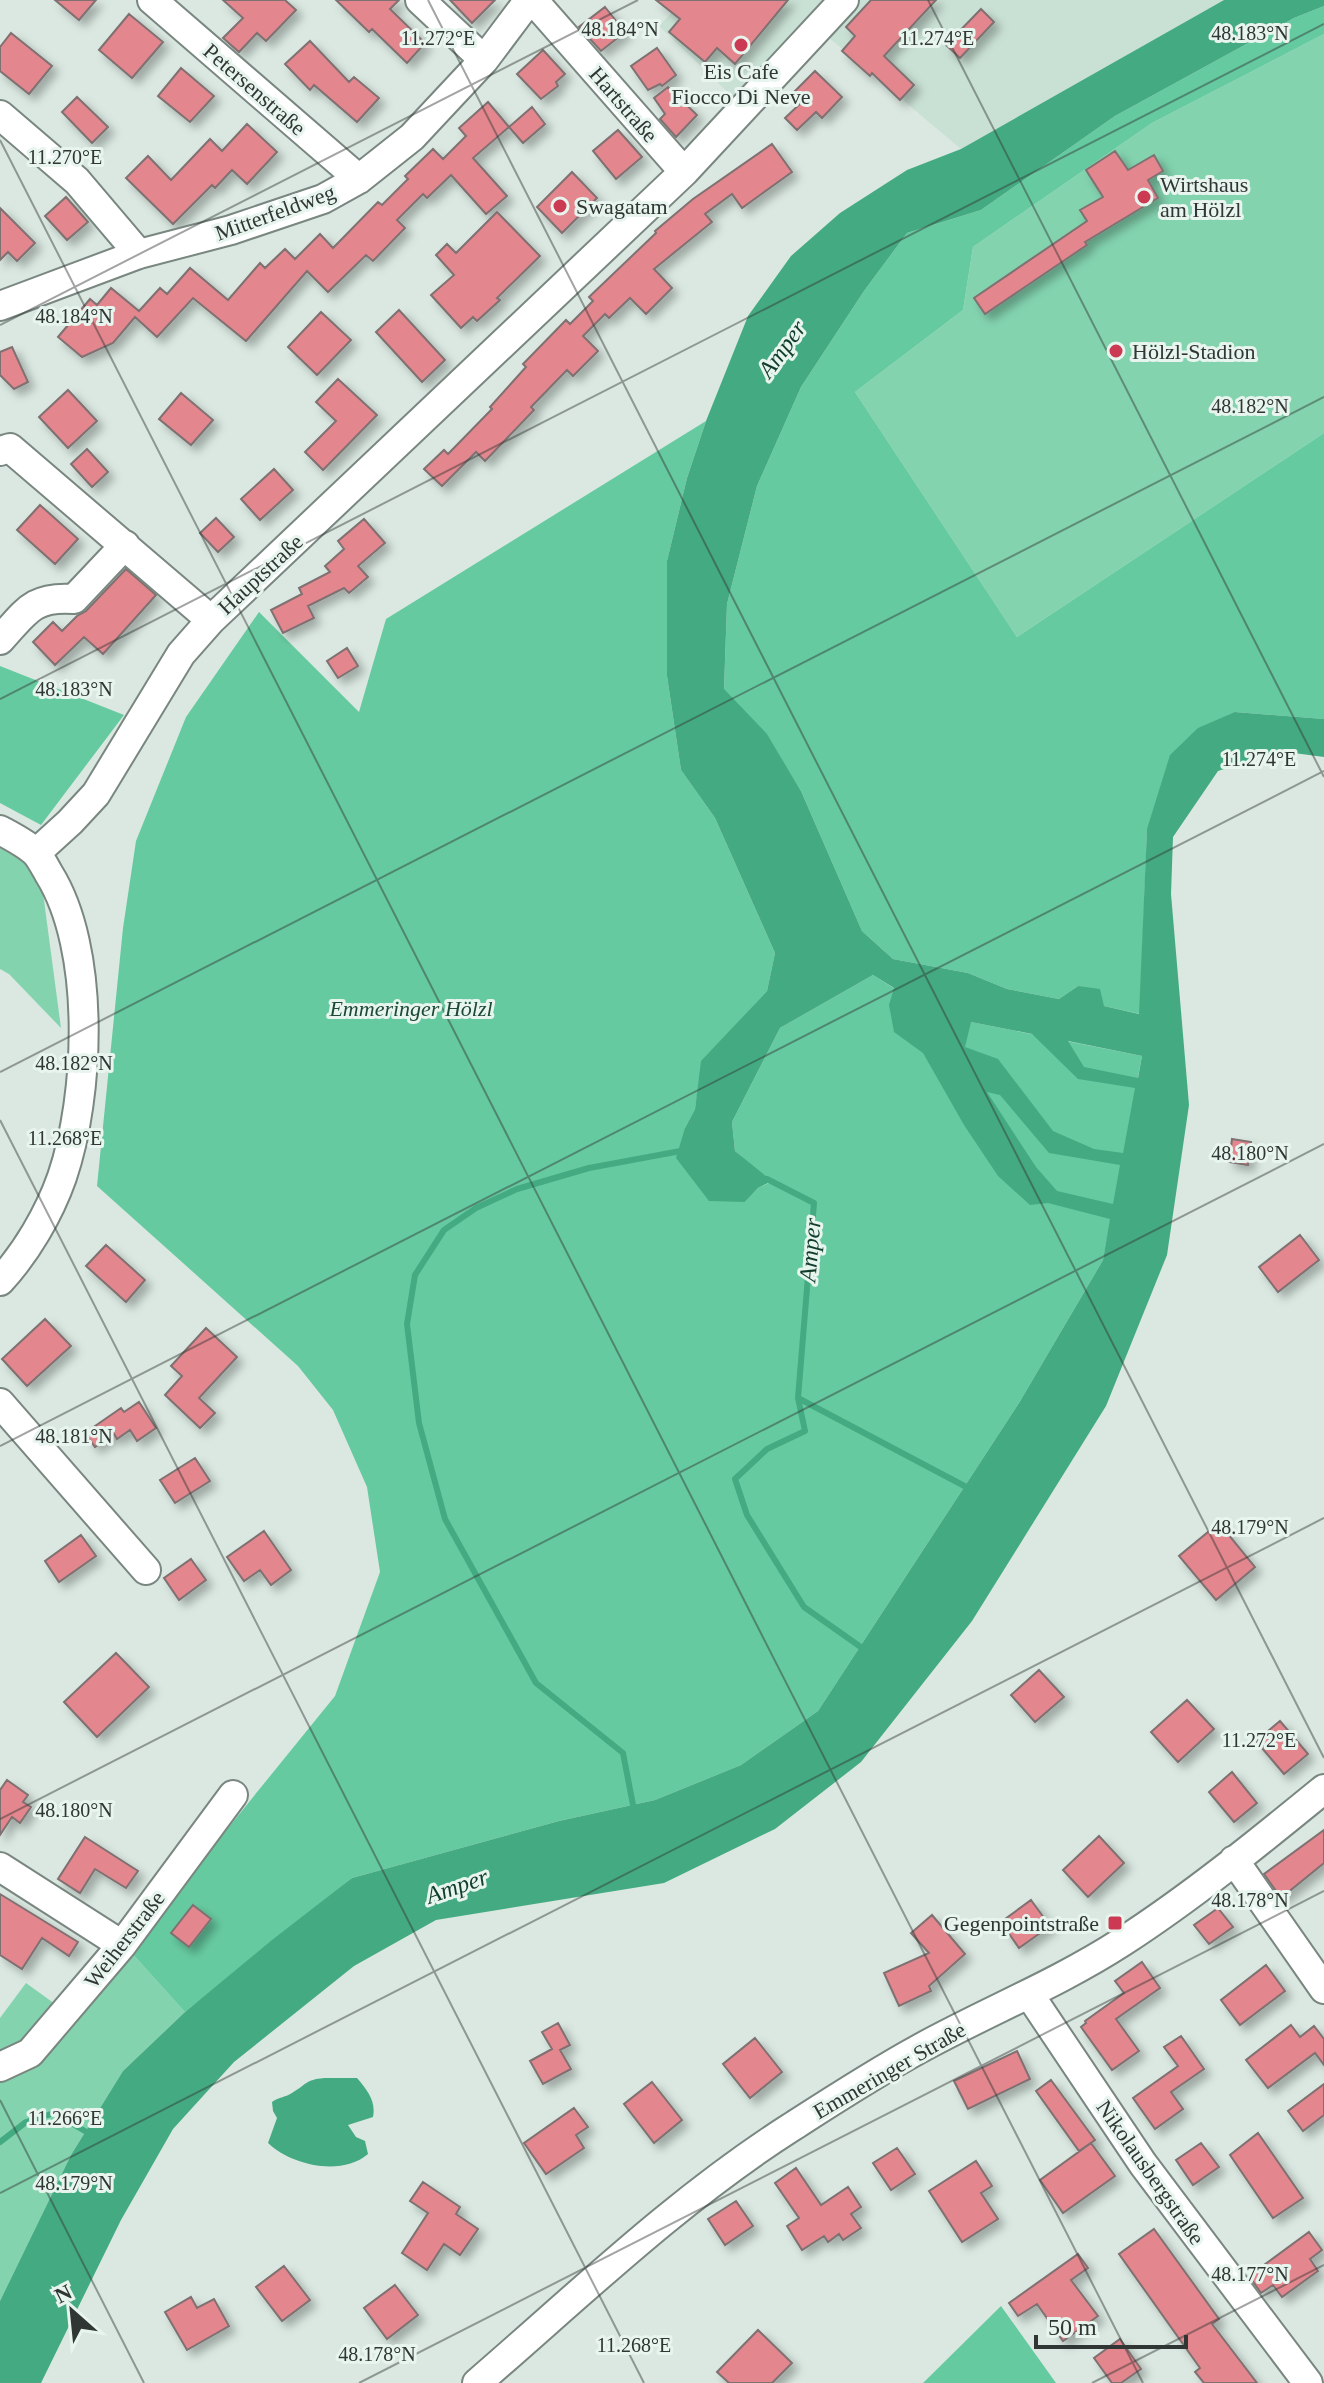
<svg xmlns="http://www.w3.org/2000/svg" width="1324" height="2383" font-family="Georgia,serif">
<defs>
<filter id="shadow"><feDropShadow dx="6" dy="6" stdDeviation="4" flood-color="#0004"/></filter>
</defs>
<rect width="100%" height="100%" fill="#dae8e1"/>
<path fill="#c9e0d4" d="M684,0H830L737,101L659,26Z
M860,0H1224L961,149L828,37Z"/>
<path fill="#83d3af" d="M1324,34V433L1017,637L855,392L963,310L973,247L1152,123Z
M0,848L28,864L43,893L61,1028L9,974L0,969Z
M129,1950L185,2012L123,2071L71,2155L0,2301V2076Z
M26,1983L62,2009L28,2045L0,2058V2018Z"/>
<path fill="#66caa0" d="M1324,6V34L1152,123L973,247L963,310L855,392L1017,637L1324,433V719L1235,712L1147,829L1140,1014L1104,1006L1078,986L1059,999L1007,989L968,973L893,959L862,931L801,791L767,735L724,690L727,604L757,486L801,387L864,291L907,233L981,210L1115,116L1294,18Z
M706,421L687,478L667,561V676L681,770L715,818L775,953L767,991L702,1061L695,1109L685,1128L745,1202L758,1188L771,1182L735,1151L732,1122L780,1028L873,975L936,1015L1142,1056L1103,1260L1019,1403L818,1711L741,1765L655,1800L559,1821L352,1878L185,2012L129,1950L335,1696L380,1572L367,1487L333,1410L298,1366L97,1186L123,928L136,841L186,717L259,612L359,712L386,619Z
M0,666L124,715L41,825L0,803Z
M1001,2306L1056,2383H923Z"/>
<path fill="#44aa82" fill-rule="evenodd" d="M1224,0H1324V6L1294,18L1115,116L981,210L907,233L864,291L801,387L757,486L727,604L724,689L767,734L801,791L862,931L893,959L968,973L1007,989L1059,999L1078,986L1100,989L1104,1006L1139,1014L1147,829L1170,755L1198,728L1235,712L1324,719V757L1279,751L1218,771L1173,837L1171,894L1189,1105L1167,1255L1106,1406L972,1621L861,1762L775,1829L664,1883L436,1920L354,1966L234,2062L173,2129L121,2220L41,2383H0V2301L71,2155L123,2071L185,2012L272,1940L352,1878L559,1821L655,1800L741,1765L818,1711L1019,1403L1103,1260L1110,1219L1048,1203L1030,1205L998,1176L964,1125L923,1053L894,1032L889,1005L894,988L873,975L780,1028L732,1122L735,1151L772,1181L758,1188L745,1202L709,1201L676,1158L685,1128L695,1109L701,1061L767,991L775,953L715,818L681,770L667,676V561L687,478L706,421L748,316L791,256L840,213L907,170L961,149ZM971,1022L1032,1034L1078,1079L1135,1088L1123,1153L1094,1149L1053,1131L998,1059L965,1047ZM1068,1041L1142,1056L1138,1078L1084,1067ZM987,1092L1000,1095L1049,1153L1120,1165L1113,1204L1057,1191L1036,1167Z
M324,2078H357C368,2091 376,2101 373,2117L348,2125L356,2137L365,2141L368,2154C341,2177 291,2165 268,2143L277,2118L273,2111L272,2102C279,2097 286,2097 292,2093C307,2084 305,2080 324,2078Z"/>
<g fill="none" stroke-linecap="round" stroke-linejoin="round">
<path stroke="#44aa82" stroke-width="6" d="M767,1179L814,1203L798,1398L805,1431L767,1449L735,1479L747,1515L804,1607L865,1650
M798,1398L972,1490
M633,1805L623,1753L536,1683L445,1519L419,1423L407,1324L415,1275L444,1230L476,1208L517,1189L589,1168L686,1150
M0,2142L26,2122L54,2113L90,2134"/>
</g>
<path fill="#e3868d" stroke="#7f7071" stroke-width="2" filter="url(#shadow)" d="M55,0H96L79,20Z
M223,0H285L296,10L266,41L257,33L239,52L223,38L243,18Z
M336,0H399L390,9L425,43L407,63L372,29L369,32Z
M450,0H495L472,23Z
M656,0H788L735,64L717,48L705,62L669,32L680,19Z
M871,0H936L884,56L914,85L900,100L872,73L870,76L842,51L855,36L846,27Z
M605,7L625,32L601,51L579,27Z
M981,9L994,22L960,58L946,45Z
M129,14L163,42L132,78L99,50Z
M11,33L52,66L29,94L0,71V47Z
M310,41L349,82L354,77L379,98L357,122L314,85L310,90L285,64Z
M657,48L676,75L662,86L660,84L648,90L631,66Z
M543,50L565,74L556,82L558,86L541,99L517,74Z
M181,68L214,96L190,122L158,96Z
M815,71L842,97L822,118L816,112L797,130L785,118L804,100L795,91Z
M668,87L697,115L676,137L660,119L665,114L654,98Z
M77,97L108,127L92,143L62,112Z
M488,102L509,127L473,158L507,196L486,214L451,175L427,198L423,194L397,220L405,228L373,261L366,255L328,292L307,271L246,341L193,298L157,337L135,317L113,343L82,357L58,337L90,299L97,305L111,288L139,311L160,288L167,294L190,268L228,300L260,263L265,268L285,249L295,259L320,234L333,248L378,202L382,205L408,179L405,176L433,149L443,159L466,136L459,128Z
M532,107L545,124L523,143L509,127Z
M247,124L277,152L247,184L232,170L215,188L212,185L173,224L126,178L148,156L171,180L210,139L222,151Z
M618,130L642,157L616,179L593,151Z
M772,144L792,172L742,208L732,194L705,214L712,222L654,269L672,288L646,314L630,298L609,318L605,314L583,336L598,351L573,376L567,370L531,407L534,410L485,461L476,452L442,486L424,469L444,450L448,454L492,409L490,407L526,367L523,364L566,320L570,324L593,301L589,297L656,233L655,231L693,199Z
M1115,151L1128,170L1154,155L1163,171L1148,180L1158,198L1085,242L1087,245L985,314L974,298L1087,221L1080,210L1103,197L1086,170Z
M572,172L597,198L562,233L537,207Z
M66,197L88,222L67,240L45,216Z
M0,208L35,243L17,261L8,252L0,260Z
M497,212L540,256L497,298L500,300L477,321L473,317L461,328L431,295L454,275L436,255L447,244L456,253Z
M399,310L445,360L422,382L376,332Z
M321,312L351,340L317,375L288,347Z
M12,347L28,382L14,389L0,375V352Z
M338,379L377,415L323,470L305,452L336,421L316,402Z
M68,390L97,421L68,448L39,417Z
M181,393L213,420L191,445L159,419Z
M87,449L108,472L92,487L71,464Z
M274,469L293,490L260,520L241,499Z
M40,505L78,539L55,564L17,530Z
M216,518L234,537L218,552L200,533Z
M364,519L385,543L358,566L368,577L349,593L344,588L308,606L314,618L283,633L271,610L302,594L299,588L330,572L325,566L344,549L338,541Z
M126,569L156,595L103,654L84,637L55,665L33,642L53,622L62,631L77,616L86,611Z
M347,648L358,666L338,678L327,661Z
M1232,1139L1251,1142L1248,1165L1229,1162Z
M1300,1235L1319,1260L1278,1292L1259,1267Z
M106,1245L145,1280L126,1302L86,1266Z
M45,1319L71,1346L27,1386L2,1359Z
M206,1328L237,1357L199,1398L215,1413L200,1428L165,1395L182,1376L171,1366Z
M139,1402L156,1428L137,1441L130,1430L117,1439L114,1434L95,1447L85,1433L121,1408L124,1412Z
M195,1458L210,1481L175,1503L160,1480Z
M1219,1523L1255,1567L1216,1600L1179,1556Z
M264,1531L291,1570L271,1585L260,1570L244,1581L227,1557Z
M81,1535L96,1556L59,1582L45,1561Z
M191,1559L206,1580L179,1600L164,1578Z
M116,1653L149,1687L97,1737L64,1702Z
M1039,1670L1064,1697L1035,1722L1011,1695Z
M1187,1700L1214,1729L1178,1762L1151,1732Z
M1280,1721L1308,1754L1284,1774L1256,1741Z
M1232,1772L1257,1803L1234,1822L1209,1792Z
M7,1780L28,1795L23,1802L31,1807L20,1823L12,1817L0,1835V1790Z
M1324,1830V1863L1281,1898L1264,1874Z
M1099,1836L1124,1863L1088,1897L1063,1870Z
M85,1837L138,1871L126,1888L95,1869L80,1893L58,1879Z
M0,1894L78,1942L69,1956L42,1938L22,1969L0,1955Z
M1031,1900L1050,1926L1019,1948L1001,1922Z
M193,1905L211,1919L189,1947L171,1933Z
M1218,1908L1233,1927L1209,1944L1194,1925Z
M932,1915L965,1954L929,1986L931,1991L899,2006L884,1973L929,1953L911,1933Z
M1142,1962L1160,1988L1116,2019L1139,2051L1112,2070L1081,2027L1086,2023L1085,2021L1124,1993L1115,1981Z
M1266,1965L1285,1991L1240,2025L1221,2000Z
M558,2023L570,2045L560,2050L571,2069L543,2084L530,2061L552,2049L542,2032Z
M1291,2025L1300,2037L1314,2026L1324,2039V2065L1315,2053L1268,2088L1246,2060Z
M1181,2036L1204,2069L1171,2092L1183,2109L1155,2129L1133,2098L1178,2066L1164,2047Z
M755,2038L782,2072L750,2098L723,2064Z
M1017,2051L1030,2079L968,2109L954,2081Z
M1051,2080L1095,2140L1079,2151L1036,2091Z
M652,2082L682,2120L654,2143L624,2104Z
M1324,2084V2115L1303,2131L1288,2111Z
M574,2108L588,2127L576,2135L584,2148L546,2174L524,2143Z
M1258,2133L1303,2198L1273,2218L1230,2155Z
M1091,2143L1115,2176L1063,2213L1040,2180Z
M1201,2143L1219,2167L1193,2185L1176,2160Z
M897,2148L915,2174L891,2190L873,2163Z
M976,2161L992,2186L981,2193L998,2219L962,2242L929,2191Z
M796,2168L821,2205L848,2187L861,2207L851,2214L861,2228L843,2240L839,2234L828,2242L824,2236L802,2250L787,2226L799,2218L775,2183Z
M423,2182L460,2207L456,2214L478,2229L460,2255L444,2244L427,2270L402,2253L428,2213L410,2201Z
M736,2201L753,2226L725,2245L708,2219Z
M1154,2229L1219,2319L1212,2324L1257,2383H1204L1195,2372L1200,2368L1119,2254Z
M1309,2232L1322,2250L1310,2259L1318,2271L1282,2297L1273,2285L1261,2293L1249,2276Z
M1078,2254L1088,2268L1071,2280L1098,2316L1063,2341L1037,2304L1018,2316L1009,2303Z
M284,2266L310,2300L282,2321L256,2287Z
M395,2285L418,2315L387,2339L364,2308Z
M191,2297L197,2308L214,2299L229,2326L187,2350L165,2312Z
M758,2330L792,2363L772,2383H729L717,2372Z
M1120,2339L1141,2369L1121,2383H1112L1094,2358Z"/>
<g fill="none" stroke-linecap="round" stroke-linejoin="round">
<defs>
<path id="minor" d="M152,0L359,179
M420,0L484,60
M533,0L684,172
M0,115L77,181L139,254
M0,306L139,254L231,230L323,199L359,179L412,137L484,60L529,0
M0,451L10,448L211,620
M0,640C26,612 32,596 74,599L125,545
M0,830C11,836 27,844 36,853C41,859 45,867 49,874C96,949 90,1095 62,1177C49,1214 26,1253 0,1281
M36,853L70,822L96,794L181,654L211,620L684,172L844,0
M0,1403L146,1570
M1234,1860L1324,1989
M0,1867L122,1945
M1029,1994L1143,2164L1308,2383
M0,2067L30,2053L122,1945L233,1795
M477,2383C579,2295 676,2201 790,2128C832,2101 875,2073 919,2049C986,2012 1057,1984 1122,1942C1193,1896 1259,1842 1324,1789"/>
</defs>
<use href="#minor" stroke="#798780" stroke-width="32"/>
<use href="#minor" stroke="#fff" stroke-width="28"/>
</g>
<path fill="none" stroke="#303633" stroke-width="2" stroke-opacity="0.45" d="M428,0L1324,1758M928,0L1324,777M0,140L1143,2383M0,325L638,0M0,699L1324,24M0,1072L1324,397M0,1120L644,2383M0,1446L1324,771M0,1819L1324,1144M0,2100L144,2383M0,2193L1324,1518M359,2383L1324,1891M1092,2383L1324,2265"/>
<g fill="#cb3a52" stroke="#e7f5ee" stroke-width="3">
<circle cx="741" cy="45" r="8"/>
<circle cx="1144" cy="197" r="8"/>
<circle cx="560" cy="206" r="8"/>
<circle cx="1116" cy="351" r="8"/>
<rect x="1107" y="1915" width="16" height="16" rx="4"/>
</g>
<g text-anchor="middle" stroke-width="6" stroke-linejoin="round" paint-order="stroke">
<g font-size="22" fill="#303633" stroke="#e7f5ee" text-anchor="start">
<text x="741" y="79" text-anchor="middle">Eis Cafe<tspan x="741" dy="25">Fiocco Di Neve</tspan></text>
<text x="1160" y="192">Wirtshaus<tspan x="1160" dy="25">am Hölzl</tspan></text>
<text x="576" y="214">Swagatam</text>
<text x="1132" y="359">Hölzl-Stadion</text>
<text x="1099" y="1931" text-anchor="end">Gegenpointstraße</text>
</g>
<g font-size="22" fill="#303633" stroke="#e7f5ee">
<text transform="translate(255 89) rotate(41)" y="8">Petersenstraße</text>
<text transform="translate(624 104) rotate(49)" y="8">Hartstraße</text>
<text transform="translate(275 212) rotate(-20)" y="8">Mitterfeldweg</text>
<text transform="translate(260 574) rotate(-43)" y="8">Hauptstraße</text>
<text transform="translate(124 1939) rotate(-52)" y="8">Weiherstraße</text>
<text transform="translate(889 2070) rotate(-30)" y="8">Emmeringer Straße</text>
<text transform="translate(1151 2172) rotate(55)" y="8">Nikolausbergstraße</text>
</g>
<g font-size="22" font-style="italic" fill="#1e4937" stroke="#e7f5ee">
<text x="411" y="1016">Emmeringer Hölzl</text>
</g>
<g font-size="24" font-style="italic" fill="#113d2c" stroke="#e7f5ee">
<text transform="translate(782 349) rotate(-54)" y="8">Amper</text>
<text transform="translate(810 1250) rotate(-85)" y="8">Amper</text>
<text transform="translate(457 1886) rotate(-19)" y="8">Amper</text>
</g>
</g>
<g font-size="20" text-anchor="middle" fill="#303633" stroke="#e7f5ee" stroke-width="6" stroke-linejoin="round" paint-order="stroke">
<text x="620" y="36">48.184°N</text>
<text x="1250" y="40">48.183°N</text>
<text x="438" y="45">11.272°E</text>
<text x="937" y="45">11.274°E</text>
<text x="65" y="164">11.270°E</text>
<text x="74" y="323">48.184°N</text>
<text x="1250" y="413">48.182°N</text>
<text x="74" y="696">48.183°N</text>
<text x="1259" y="766">11.274°E</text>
<text x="74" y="1070">48.182°N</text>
<text x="65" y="1145">11.268°E</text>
<text x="1250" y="1160">48.180°N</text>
<text x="74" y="1443">48.181°N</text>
<text x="1250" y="1534">48.179°N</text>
<text x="1259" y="1747">11.272°E</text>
<text x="74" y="1817">48.180°N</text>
<text x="1250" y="1907">48.178°N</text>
<text x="65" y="2125">11.266°E</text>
<text x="74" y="2190">48.179°N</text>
<text x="1250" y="2281">48.177°N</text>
<text x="634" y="2352">11.268°E</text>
<text x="377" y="2361">48.178°N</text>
</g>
<g transform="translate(72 2311) rotate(333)" stroke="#e7f5ee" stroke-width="6" paint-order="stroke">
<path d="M0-6L14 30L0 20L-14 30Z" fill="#303633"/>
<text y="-12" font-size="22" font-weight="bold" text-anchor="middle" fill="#303633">N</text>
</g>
<path d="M1036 2335v12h150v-12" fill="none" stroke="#303633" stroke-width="4"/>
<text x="1048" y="2335" font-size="24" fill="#303633" stroke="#e7f5ee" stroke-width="6" paint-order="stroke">50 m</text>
</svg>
